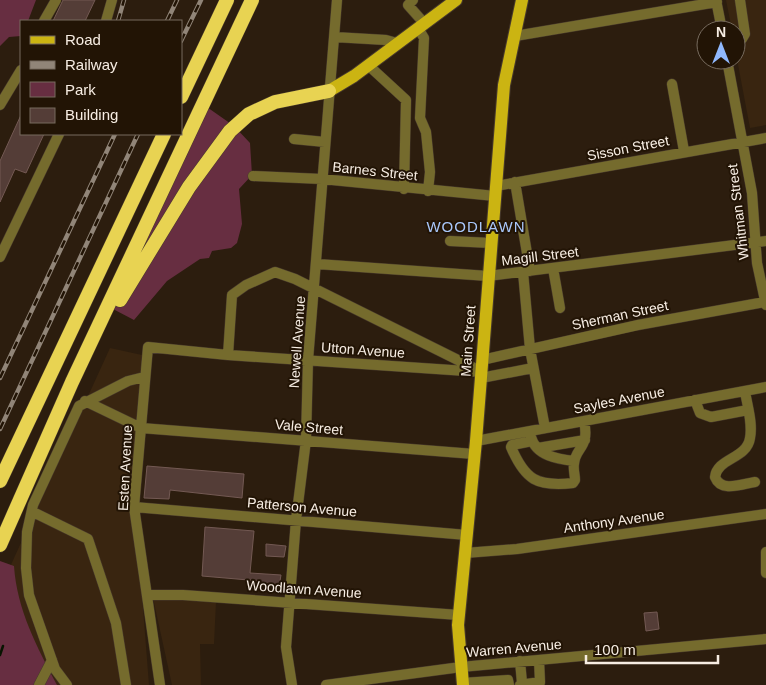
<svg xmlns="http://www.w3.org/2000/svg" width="766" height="685" font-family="Arial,sans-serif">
<rect width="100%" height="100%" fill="#2c1d0e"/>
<path fill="#392510" d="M726,0H766V125L750,128L736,54V30H732Z
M110,348L142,355L137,428L142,595L149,685H27L4,580Z
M153,598L216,602L214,644H200L201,685H172Z"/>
<path fill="#672e41" d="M0,0H36L28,21H21V36L9,37L0,46Z
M204,105L234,126L250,143L252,175L239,189L242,224L237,243L231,248L212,251L209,258L200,259L167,281L134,320L113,309Z
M0,561L14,566C17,610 37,647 57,685H0Z"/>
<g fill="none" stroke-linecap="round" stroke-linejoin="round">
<path stroke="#071400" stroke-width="2.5" d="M0,655L3,646"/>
</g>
<path fill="#543d37" stroke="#735953" d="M63,0H95L85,21H53Z
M21,115V134H44L26,173L15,169L0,202V161Z
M147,466L244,474L242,498L170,490L169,499L144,498Z
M205,527L254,531L250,573L281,575L279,587L259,585L260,581L202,576Z
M266,544L286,546L284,557L266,556Z
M657,612L659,629L646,631L644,613Z"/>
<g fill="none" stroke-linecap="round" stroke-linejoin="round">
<defs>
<path id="minor" d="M413,0L408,5L424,23
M716,0L722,30
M44,21L56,0
M106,21L112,0
M418,28L424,38L420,118L426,132L430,172L428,191
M515,36L717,2
M334,37L386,40L397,43
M736,41L742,39L745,34L740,0
M727,60L752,193L757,263L766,305
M368,65L406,100L404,189
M672,84L684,151
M0,105L21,70
M294,139L325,142
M253,176L322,179L495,196
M515,182L530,271
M496,186L766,138
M450,241L491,243
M0,257L59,134
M317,264L488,276L766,241
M553,268L560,308
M523,272L530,349L545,428
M228,355L232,295L246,285L275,272L295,279L476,369
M482,360L638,325L765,302
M481,378L533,368
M745,391C747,405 753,423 750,438C747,459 717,458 715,477C721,493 742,484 755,482
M695,400L700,413L711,417L748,410
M85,401L141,428L474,454
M531,437C536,456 558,459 574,461
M476,441L766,387
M532,441L512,445L511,447C525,480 537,487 573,483L575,480C575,475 573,469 574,464C575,447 590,449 584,421
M538,448L585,440
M134,507L467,535
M33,512L88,539L116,623L126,685
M766,552V573
M465,553L517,549L766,514
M147,595H183L459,615
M520,661L522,683
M462,683L508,680L509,685
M39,685L52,660
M67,685L55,669L29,595L26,568L27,532L33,505L79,406L128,381L144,377
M160,685L134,507L148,347L228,355L481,372
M292,685L286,647L296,520L306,440L308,360L337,0
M326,685L461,667L766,639
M520,685L540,682L539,660"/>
<path id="major" d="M329,91L354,76L456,0
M463,685L458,625L476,441L504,85L522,0"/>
<path id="highway" d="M181,97L227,0
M120,300L189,187L230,131L249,114L275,102L329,91
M0,481L164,134
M0,545L72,382L252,0"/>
</defs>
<use href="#minor" stroke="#483a2c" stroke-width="11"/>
<use href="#major" stroke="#483a2c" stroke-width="14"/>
<use href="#highway" stroke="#483a2c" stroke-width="15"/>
<use href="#minor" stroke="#756b2d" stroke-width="10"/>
<use href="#major" stroke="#cbb412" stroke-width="12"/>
<use href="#highway" stroke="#e8d352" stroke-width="14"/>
<defs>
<path id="rail" d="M118,21L124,0
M167,21L177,0
M181,41L201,0
M0,378L115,134
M0,429L138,134"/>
</defs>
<use href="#rail" stroke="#918578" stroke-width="4.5"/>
<use href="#rail" stroke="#221405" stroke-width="2.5" stroke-dasharray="8" stroke-linecap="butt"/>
</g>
<g text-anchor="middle" stroke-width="4" stroke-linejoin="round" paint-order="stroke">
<g font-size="14" fill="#f7ede3" stroke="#221405">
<text transform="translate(628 148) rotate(-11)" y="5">Sisson Street</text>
<text transform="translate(375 171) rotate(6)" y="5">Barnes Street</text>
<text transform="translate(738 212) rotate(-97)" y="5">Whitman Street</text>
<text transform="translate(540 256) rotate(-7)" y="5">Magill Street</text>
<text transform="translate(620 315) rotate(-12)" y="5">Sherman Street</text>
<text transform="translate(468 341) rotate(-86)" y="5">Main Street</text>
<text transform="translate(297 342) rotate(-86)" y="5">Newell Avenue</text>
<text transform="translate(363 350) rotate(4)" y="5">Utton Avenue</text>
<text transform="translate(619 400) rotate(-11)" y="5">Sayles Avenue</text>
<text transform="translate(309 427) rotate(5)" y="5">Vale Street</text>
<text transform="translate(125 468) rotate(-87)" y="5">Esten Avenue</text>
<text transform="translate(302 507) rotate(5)" y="5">Patterson Avenue</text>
<text transform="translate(614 521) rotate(-8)" y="5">Anthony Avenue</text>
<text transform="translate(304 589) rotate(4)" y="5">Woodlawn Avenue</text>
<text transform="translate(514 648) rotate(-5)" y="5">Warren Avenue</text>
</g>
<g font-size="15" letter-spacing="1" fill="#a9c7fa" stroke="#221405">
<text x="476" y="232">WOODLAWN</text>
</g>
</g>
<rect x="20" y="20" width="162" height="115" fill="#221405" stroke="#776b5e"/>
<rect x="30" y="36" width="25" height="8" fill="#cbb412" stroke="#776b5e"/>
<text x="65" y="45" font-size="15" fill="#f7ede3">Road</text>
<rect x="30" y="61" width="25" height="8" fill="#918578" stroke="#776b5e"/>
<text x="65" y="70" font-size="15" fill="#f7ede3">Railway</text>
<rect x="30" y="82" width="25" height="15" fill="#672e41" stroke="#776b5e"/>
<text x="65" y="95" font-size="15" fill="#f7ede3">Park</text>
<rect x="30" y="108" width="25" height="15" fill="#543d37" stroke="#776b5e"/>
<text x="65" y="120" font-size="15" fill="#f7ede3">Building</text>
<g transform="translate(721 45)"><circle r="24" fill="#221405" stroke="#776b5e"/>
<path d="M0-4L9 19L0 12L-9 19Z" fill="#90b8fd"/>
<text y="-8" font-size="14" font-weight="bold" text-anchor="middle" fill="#f7ede3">N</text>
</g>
<path d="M586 655v8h132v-8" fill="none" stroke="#f7ede3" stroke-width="2.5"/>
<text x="594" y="655" font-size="15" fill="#f7ede3" stroke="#221405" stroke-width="4" paint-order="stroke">100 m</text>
</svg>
